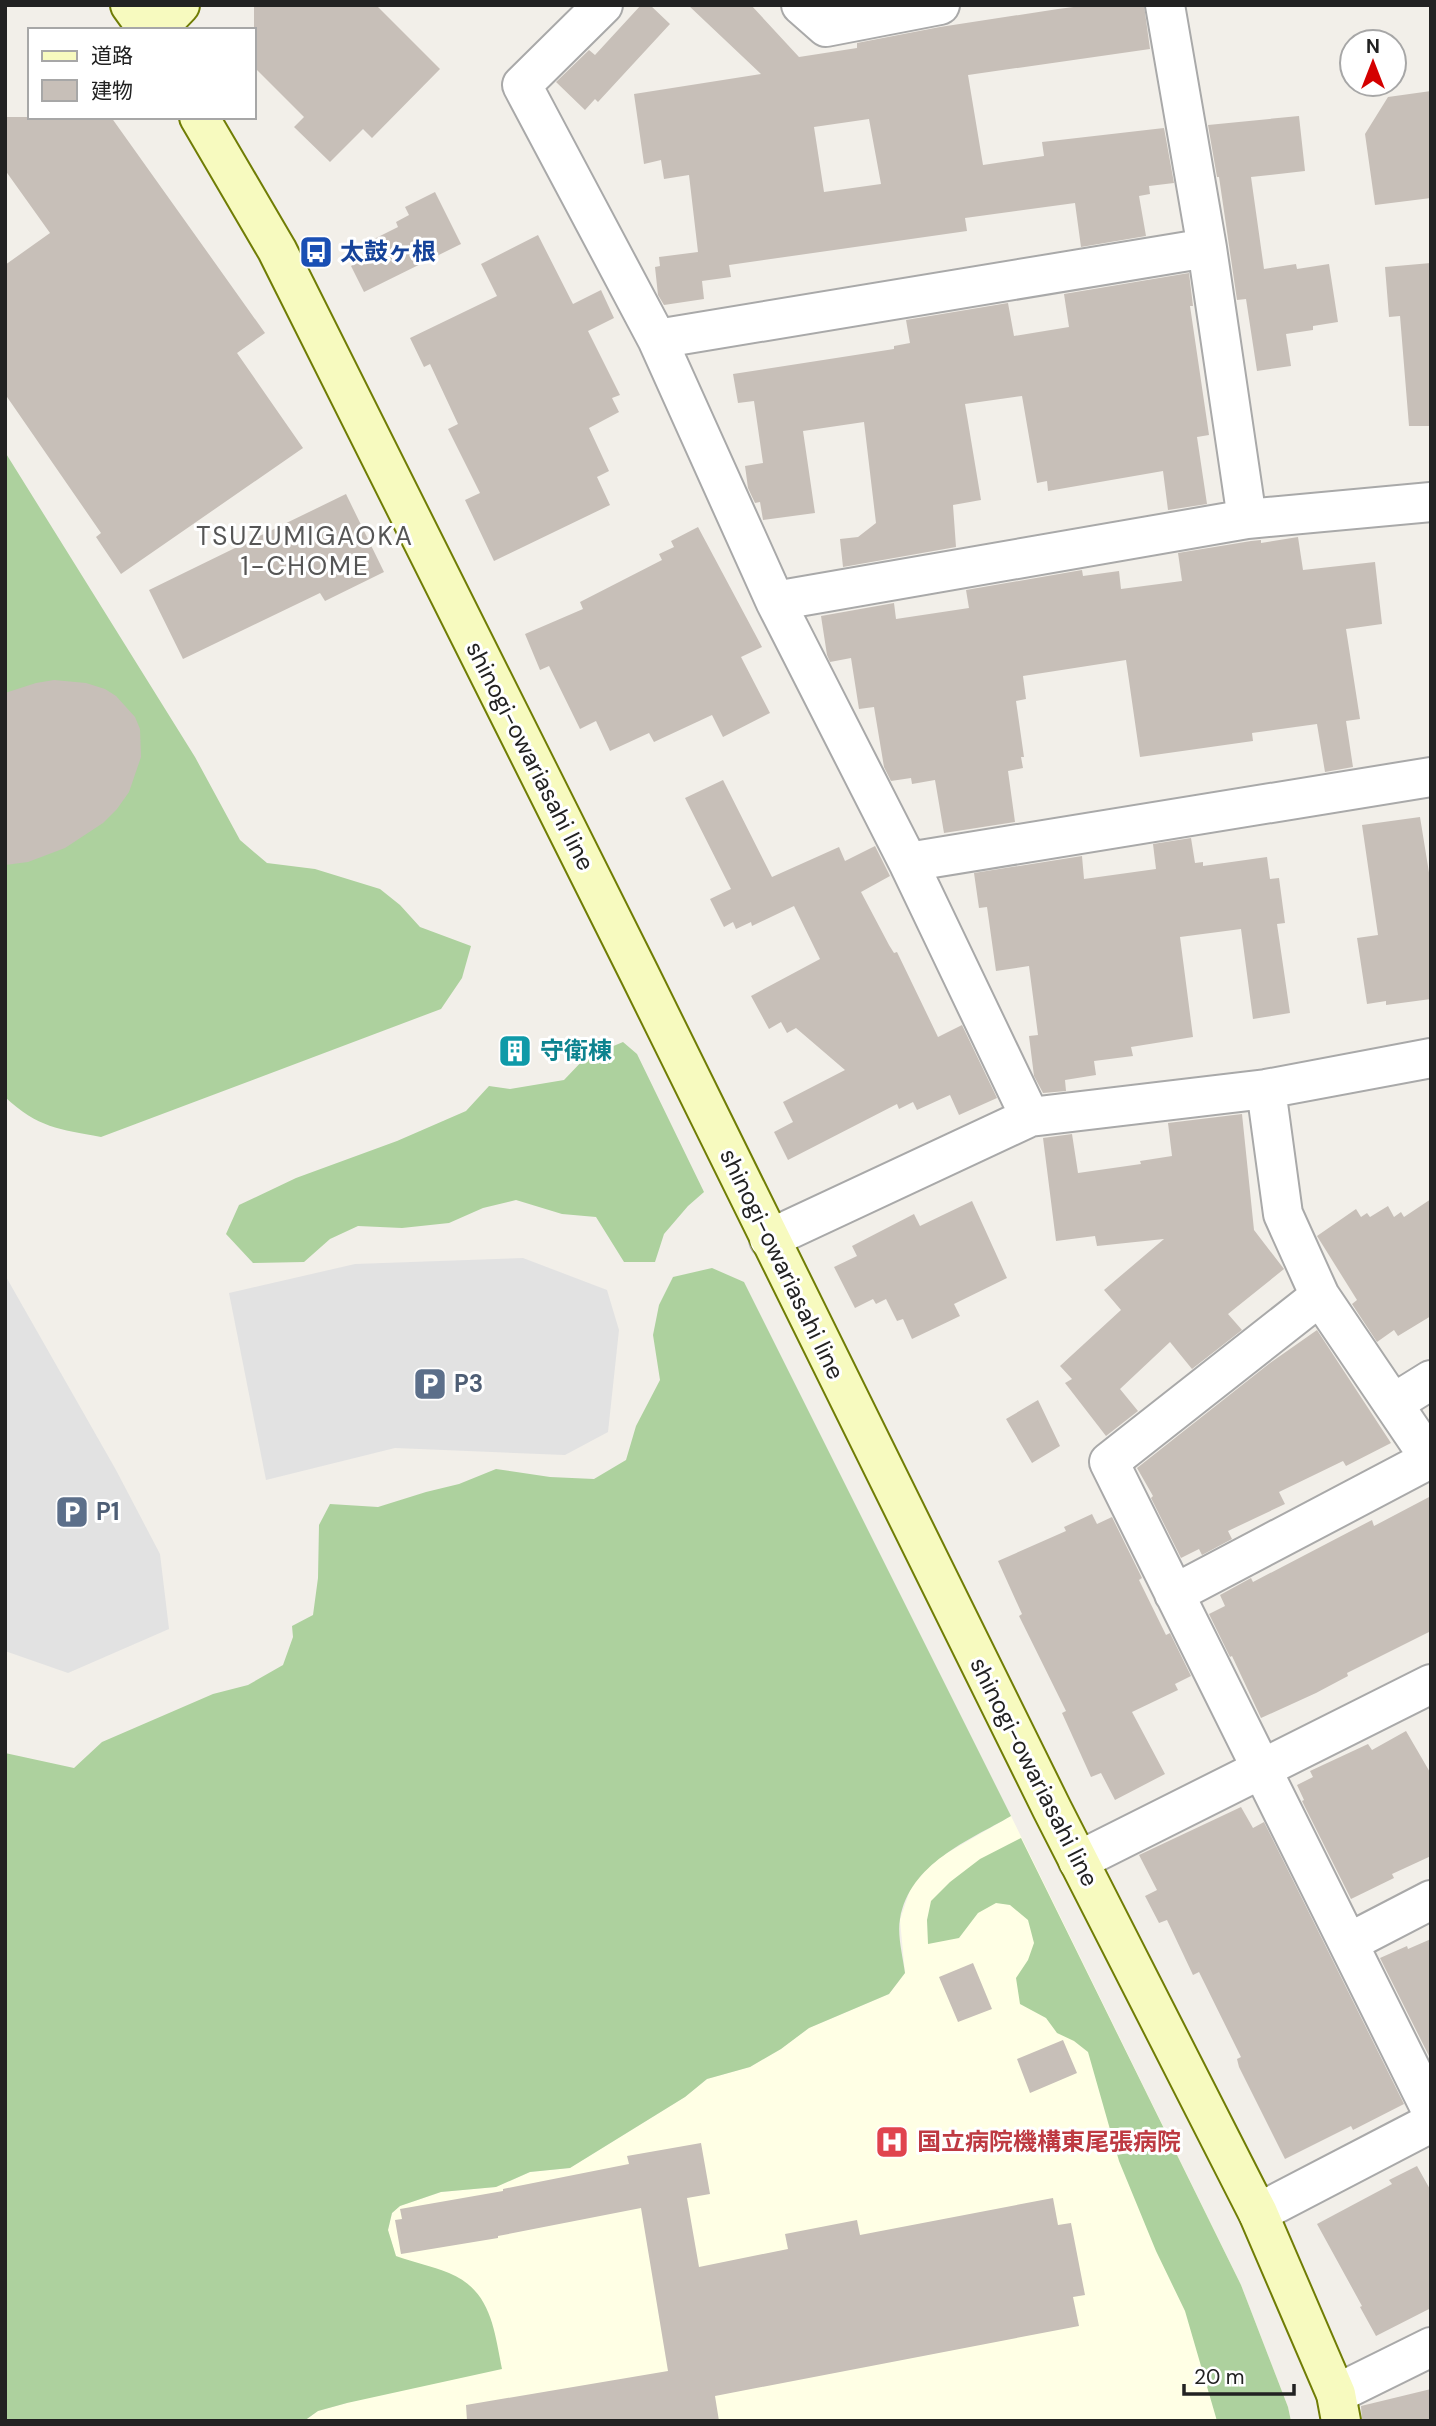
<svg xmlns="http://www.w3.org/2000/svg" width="1436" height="2426" font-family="'DM Sans','Noto Sans JP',sans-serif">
<rect width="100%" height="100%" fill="#f2efe9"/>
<path fill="#ffffe5" d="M1011,1816L1241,2285L1288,2407L1291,2421H304L318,2411L347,2403L414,2263L396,2257L388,2230L392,2213L400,2206L441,2192L496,2187L530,2172L570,2168L685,2097L707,2079L750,2067L781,2049L809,2028L889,1994L905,1973L900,1920L911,1887L935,1860Z"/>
<path fill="#add19e" d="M5,452L195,757L240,840L267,863L315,869L380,889L400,905L420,927L471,946L462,978L441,1009L101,1137C59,1129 38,1128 5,1097Z
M623,1042L637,1054L704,1192L688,1206L664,1234L655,1262H624L596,1217L562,1214L516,1200L483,1208L449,1223L402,1228L358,1226L330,1239L304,1262L253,1263L226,1234L239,1205L296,1178L397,1141L466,1111L489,1086L510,1089L564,1080L585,1058Z
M712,1268L744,1282L1011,1816C968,1841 910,1863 900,1919C897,1935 903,1957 905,1973L889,1994L809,2028L781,2049L750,2067L707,2079L685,2097L570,2168L530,2172L496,2187L441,2192L400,2206L392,2213L388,2230L396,2256C413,2262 432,2266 449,2273C491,2290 494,2329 502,2369L347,2403L318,2411L304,2421H5V1753L74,1768L102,1742L213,1694L248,1685L283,1665L293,1637L292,1626L313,1615L318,1578L319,1525L330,1504L378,1507L426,1492L459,1484L496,1469L550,1477L594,1479L626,1460L636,1426L660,1380L653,1335L659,1305L673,1277Z
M1021,1838L1241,2285L1288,2407L1291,2421H1217L1185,2311L1156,2251L1119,2161L1088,2052L1074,2041L1057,2033L1046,2018L1020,2004L1016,1978L1028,1960L1034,1943L1028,1920L1010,1905L996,1903L978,1913L959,1938L928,1944L927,1920L931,1901L950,1882L980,1859Z"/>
<path fill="#e2e2e2" d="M523,1258L607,1290L619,1330L608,1432L565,1455L395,1448L266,1480L229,1293L355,1264Z
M5,1275L116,1470L160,1554L169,1629L68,1673L5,1651Z"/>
<path fill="#c7bfb8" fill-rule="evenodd" d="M254,5H376L440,69L372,138L363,129L330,162L294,127L304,117L254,67Z
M641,5H650L670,24L598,102L595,99L585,110L556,82L589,50L595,55Z
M688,5H751L799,57L857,48V43L940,27L1058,9L1089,5H1144L1150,49L968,75L983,165L1044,156L1042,142L1164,128L1174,183L1149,186L1150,194L1139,196L1146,236L1081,247L1075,203L965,218L967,231L729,265L731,277L702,281L704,299L664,305L658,295L655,267L660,266L659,257L698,252L689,175L664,179L661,160L644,164L634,94L761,74ZM869,119L881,184L824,192L814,127Z
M1431,91V198L1375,205L1365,134L1388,97Z
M1299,116L1305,171L1251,177L1264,269L1296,264L1297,269L1329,264L1338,322L1313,326V330L1286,334L1291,366L1257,371L1246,299L1237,300L1219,177H1217L1208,125Z
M5,117H111L265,333L237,353L303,448L121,574L96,537L101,533L5,394V265L50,233L5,170Z
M435,192L461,244L364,292L351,266L364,259L362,255L378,247L374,239L398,227L396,222L409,215L405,207Z
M538,235L573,304L601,290L614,318L588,331L620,395L612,398L619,412L589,428L609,471L597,477L610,505L494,561L465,500L480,493L448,429L458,424L430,364L424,367L410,338L497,296L481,264Z
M1431,263V426H1409L1400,316L1389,317L1385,267Z
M1189,273L1193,306H1190L1209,435L1197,437L1207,504L1168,510L1163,471L1048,491L1047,481L1037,483L1022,396L965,404L981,500L953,505L956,547L843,567L840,539L858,537L876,523L864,422L803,431L815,513L763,520L760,502L755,503L748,488L745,466L763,463L754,401L738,403L733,374L894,349V346L910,343L906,320L1008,303L1014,336L1069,327L1064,294Z
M346,494L384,572L325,601L320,593L183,659L149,590Z
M698,527L762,647L741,657L770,713L723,737L712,715L654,742L649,733L610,751L596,721L580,729L549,666L540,670L525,634L583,609L580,602L662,560L659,554L674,547L671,541Z
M1298,537L1303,570L1375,562L1382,624L1346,629L1360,719L1346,721L1353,767L1325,772L1317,724L1252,733L1253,741L1140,757L1126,660L1023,676L1026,699L1016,701L1024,757H1021L1023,768L1008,771L1015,822L944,833L935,780L912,784L911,778L891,781L884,767L874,707L859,709L851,658L830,662L827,655L821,616L894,603L896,619L969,608L966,590L1082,570L1083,576L1119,571L1121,589L1182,581L1178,553L1251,541L1261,540V543Z
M54,680L86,683L105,689L116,696L135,717L140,729L141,757L129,792L117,809L103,823L65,848L28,862L5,865V693L36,683Z
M723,780L772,877L839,847L845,861L875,846L890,876L861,892L889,945L894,953L897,952L938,1037L962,1025L997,1098L959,1115L950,1095L917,1110L913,1102L899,1109L897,1104L788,1160L774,1132L793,1122L783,1102L845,1070L796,1028L787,1033L781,1022L769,1029L751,996L820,959L794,906L752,926L751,922L736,929L733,922L724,927L710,899L731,889L685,798Z
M1420,817L1431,885V999L1386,1005V1001L1367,1004L1357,938L1378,935L1362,825Z
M1191,838L1195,863L1203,862V866L1267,857L1270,879L1279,878L1285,923L1277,924L1290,1013L1253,1019L1241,929L1180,937L1193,1037L1131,1047L1133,1056L1094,1061L1096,1075L1065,1080L1066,1091L1043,1093L1034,1076L1029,1036L1038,1035L1029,966L996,971L987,907L979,908L974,873L1082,856L1084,879L1156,869L1153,844Z
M1242,1114L1254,1230L1284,1269L1228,1314L1242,1330L1192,1369L1170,1342L1120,1389L1138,1411L1106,1436L1065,1383L1072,1379L1060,1366L1121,1310L1104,1290L1164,1239L1097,1246L1095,1236L1056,1241L1043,1138L1072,1134L1078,1173L1141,1164L1140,1161L1172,1156L1168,1123Z
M1431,1199V1316L1398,1336L1394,1330L1377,1342L1352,1304L1357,1300L1317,1236L1356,1209L1361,1217L1367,1213L1370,1217L1388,1206L1394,1217L1401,1212L1404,1217Z
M972,1201L1007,1278L954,1304L960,1316L912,1339L903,1319L897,1321L886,1299L876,1304L873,1299L855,1308L834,1267L857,1256L852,1246L914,1214L920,1226Z
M1317,1330L1391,1443L1346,1466L1343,1461L1279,1492L1285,1504L1228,1531L1232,1539L1202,1555L1199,1549L1181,1558L1151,1498L1153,1496L1137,1468L1270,1363Z
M1038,1400L1060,1446L1032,1463L1006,1419Z
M1431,1496V1631L1347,1673L1348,1676L1316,1693L1261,1718L1232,1656L1230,1657L1209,1614L1225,1606L1220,1595L1251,1578L1253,1582L1372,1520L1374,1526Z
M1092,1514L1097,1524L1112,1517L1142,1578L1139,1580L1166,1635L1170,1633L1191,1676L1175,1684L1178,1690L1132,1712L1165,1774L1115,1800L1101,1773L1091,1777L1062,1713L1066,1711L1019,1616L1022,1614L998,1561L1066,1531L1064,1527Z
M1406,1731L1431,1774V1856L1392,1874L1394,1878L1351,1899L1302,1801L1304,1800L1297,1785L1313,1777L1310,1771L1368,1744L1372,1750Z
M1241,1807L1253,1828L1264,1822L1404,2104L1353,2130L1351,2126L1285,2159L1239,2067L1237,2059L1241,2057L1199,1972L1193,1975L1167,1920L1159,1923L1145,1896L1157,1890L1139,1855Z
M1431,1939V2060L1380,1958L1407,1946L1408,1949Z
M973,1963L992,2009L958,2022L939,1977Z
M1063,2040L1077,2073L1030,2093L1017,2059Z
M701,2143L710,2194L687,2198L699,2267L788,2249L785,2234L857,2220L860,2235L1053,2198L1058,2225L1071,2223L1085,2295L1073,2297L1079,2326L715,2396L719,2421H467L466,2405L668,2371L641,2208L498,2236V2238L401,2254L395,2220L402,2219L400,2209L503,2191V2189L629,2164L627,2156Z
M1417,2166L1431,2191V2308L1376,2336L1360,2307L1362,2306L1317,2224L1392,2184L1389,2180Z
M1431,2389V2421H1362L1361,2406Z"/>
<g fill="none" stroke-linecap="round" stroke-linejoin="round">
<defs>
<path id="street" d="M603,5L522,85L657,339L775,601L908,862L1030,1117
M801,5L826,27L940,5
M1165,5L1207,248L1247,519
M657,339L1207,248
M775,601L1247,519L1431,502
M908,862L1431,777
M1266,1089L1283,1214L1320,1296L1431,1460
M769,1239L1030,1117L1266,1089L1431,1058
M1320,1296L1109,1462L1431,2110
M1394,1403L1431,1380
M1174,1594L1430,1459
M1078,1861L1431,1684
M1348,1943L1431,1900
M1258,2213L1431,2123
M1336,2394L1431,2347"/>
<path id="secondary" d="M130,5L148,30
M156,30L180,5
M199,117L277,250L639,973L1052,1809L1258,2213L1336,2394L1341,2421"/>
</defs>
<use href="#street" stroke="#a9a9a9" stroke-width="42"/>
<use href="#secondary" stroke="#707d05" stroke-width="42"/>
<use href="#street" stroke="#fff" stroke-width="38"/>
<use href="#secondary" stroke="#f7fabf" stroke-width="38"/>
</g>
<defs>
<symbol id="bus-square" viewBox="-11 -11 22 22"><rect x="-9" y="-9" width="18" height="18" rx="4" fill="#1a4fb4" stroke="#fff"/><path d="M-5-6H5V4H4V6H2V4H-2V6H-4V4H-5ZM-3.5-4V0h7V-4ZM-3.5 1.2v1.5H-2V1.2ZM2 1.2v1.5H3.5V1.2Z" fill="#fff"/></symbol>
<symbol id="building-square" viewBox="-11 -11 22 22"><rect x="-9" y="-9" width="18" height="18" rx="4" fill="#0f9aa8" stroke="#fff"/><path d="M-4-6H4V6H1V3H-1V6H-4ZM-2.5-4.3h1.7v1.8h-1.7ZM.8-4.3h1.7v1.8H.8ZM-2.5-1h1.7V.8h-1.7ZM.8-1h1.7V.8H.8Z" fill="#fff"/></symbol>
<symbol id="parking-square" viewBox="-11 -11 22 22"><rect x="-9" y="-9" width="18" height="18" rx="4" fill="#5c6f8a" stroke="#fff"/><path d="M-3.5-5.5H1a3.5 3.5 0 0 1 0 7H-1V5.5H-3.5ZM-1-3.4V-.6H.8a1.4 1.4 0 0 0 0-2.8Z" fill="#fff"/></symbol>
<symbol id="hospital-square" viewBox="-11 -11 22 22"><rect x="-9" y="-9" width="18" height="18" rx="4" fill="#e0444e" stroke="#fff"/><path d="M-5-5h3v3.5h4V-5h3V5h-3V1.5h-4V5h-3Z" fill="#fff"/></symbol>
</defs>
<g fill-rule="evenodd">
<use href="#bus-square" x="297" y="233" width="38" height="38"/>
<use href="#building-square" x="496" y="1032" width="38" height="38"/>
<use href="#parking-square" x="411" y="1365" width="38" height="38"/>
<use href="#parking-square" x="53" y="1493" width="38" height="38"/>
<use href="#hospital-square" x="873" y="2123" width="38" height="38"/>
</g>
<g text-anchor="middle" stroke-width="6" stroke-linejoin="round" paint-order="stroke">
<g font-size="24" font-weight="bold" fill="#164399" stroke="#fff" text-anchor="start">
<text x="340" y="260">太鼓ヶ根</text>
</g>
<g font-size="24" fill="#222" stroke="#fff">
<text transform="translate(530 756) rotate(63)" y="8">shinogi-owariasahi line</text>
<text transform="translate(782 1264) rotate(64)" y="8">shinogi-owariasahi line</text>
<text transform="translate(1034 1772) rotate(63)" y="8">shinogi-owariasahi line</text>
</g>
<g font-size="24" font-weight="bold" fill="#0d838f" stroke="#fff" text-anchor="start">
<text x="540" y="1059">守衛棟</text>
</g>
<g font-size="24" font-weight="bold" fill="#4e5e75" stroke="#fff" text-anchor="start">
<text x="454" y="1392">P3</text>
<text x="96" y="1520">P1</text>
</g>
<g font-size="24" font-weight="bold" fill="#be3a42" stroke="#fff" text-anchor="start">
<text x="917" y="2150">国立病院機構東尾張病院</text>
</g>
<g font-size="26" letter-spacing="2" fill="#555" stroke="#fff">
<text x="305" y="545">TSUZUMIGAOKA<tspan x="305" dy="30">1-CHOME</tspan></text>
</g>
</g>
<rect width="1436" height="2426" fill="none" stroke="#222222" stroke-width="14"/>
<rect x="28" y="28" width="228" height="91" fill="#ffffff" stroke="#a7a7a7" stroke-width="2"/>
<rect x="42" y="51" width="35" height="10" fill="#f7fabf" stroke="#a7a7a7" stroke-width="2"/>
<text x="91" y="63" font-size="21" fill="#222222">道路</text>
<rect x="42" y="80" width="35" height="21" fill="#c7bfb8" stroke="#a7a7a7" stroke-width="2"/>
<text x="91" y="98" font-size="21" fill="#222222">建物</text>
<g transform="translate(1373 63)"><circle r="33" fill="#ffffff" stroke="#a7a7a7" stroke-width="2"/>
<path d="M0-5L12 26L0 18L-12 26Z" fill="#d40000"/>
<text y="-10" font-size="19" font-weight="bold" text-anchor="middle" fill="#222222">N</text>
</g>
<path d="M1184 2384v10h110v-10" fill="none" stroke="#222222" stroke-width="3.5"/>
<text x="1194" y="2384" font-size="21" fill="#222222" stroke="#ffffff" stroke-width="5" paint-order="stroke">20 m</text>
</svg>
